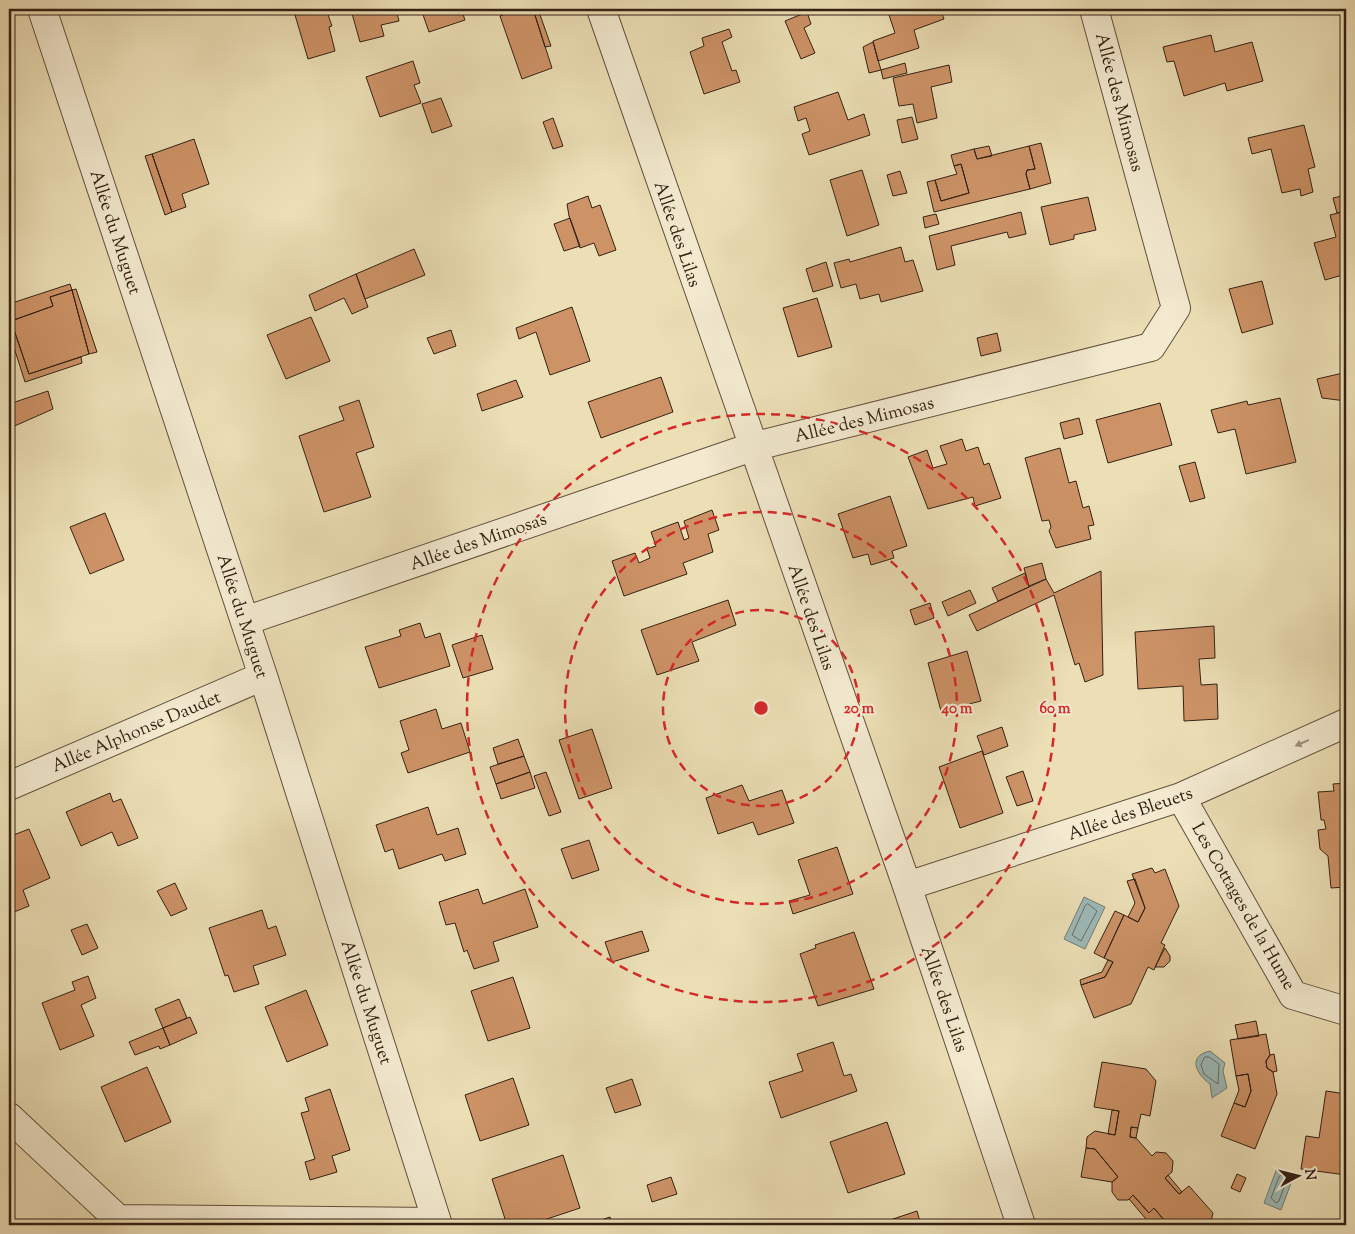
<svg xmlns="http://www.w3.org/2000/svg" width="1355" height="1234" font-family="'Sorts Mill Goudy',serif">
<rect width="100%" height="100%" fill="#ecdfb6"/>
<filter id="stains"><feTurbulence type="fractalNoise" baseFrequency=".004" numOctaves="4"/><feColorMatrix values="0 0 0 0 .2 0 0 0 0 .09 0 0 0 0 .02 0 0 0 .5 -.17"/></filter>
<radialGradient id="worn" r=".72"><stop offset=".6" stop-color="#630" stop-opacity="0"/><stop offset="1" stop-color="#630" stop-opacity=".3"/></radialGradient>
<path fill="#9dbab9" stroke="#737d77" d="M1084,897L1105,907L1085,949L1064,939Z
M1210,1051L1225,1063L1223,1071L1227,1088L1212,1098L1210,1084C1196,1074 1187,1056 1210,1051Z
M1277,1168L1294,1175L1281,1210L1264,1203Z"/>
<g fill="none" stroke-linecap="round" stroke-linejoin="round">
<path stroke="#686e66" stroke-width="1" d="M1088,904L1097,911L1081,941L1072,935L1085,906Z
M1205,1057H1209L1219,1064L1218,1084L1204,1074L1201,1065Z
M1282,1175L1287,1179L1279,1201L1276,1203L1271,1198L1279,1177Z"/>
</g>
<path fill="#cd9367" stroke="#342114" d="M320,9H326L332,26L329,27L335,51L308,59L295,15Z
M355,9H396L399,21L381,25L384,36L360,42L351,10Z
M421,9H461L465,20L429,32Z
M501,9H533L552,68L522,79L500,16L503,15Z
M533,9H538L551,46L545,47Z
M887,9H940L944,19L914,30L919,48L878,61L873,41L895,33Z
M807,12L811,24L804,28L815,53L801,59L785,21Z
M729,29L732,37L722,42L732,71L736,70L740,82L704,94L690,52L704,46L702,38Z
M1211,35L1215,52L1252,42L1263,81L1227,91L1225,83L1184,96L1174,61L1167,62L1163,47Z
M873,42L881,70L869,73L863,47Z
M413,61L420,83L414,85L421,103L380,117L366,77Z
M905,63L907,73L883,79L881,70Z
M949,65L952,82L931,87L937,118L917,123L913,104L899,106L893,78Z
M838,92L848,120L864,114L870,135L809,155L802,134L810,131L806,118L798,121L794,107Z
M441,98L452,126L432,133L422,104Z
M912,117L918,139L902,143L897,120Z
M553,118L563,146L553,149L543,122Z
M1304,125L1315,167L1308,169L1313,192L1301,196L1300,189L1282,193L1271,149L1252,154L1248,138Z
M194,139L209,184L182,194L186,207L172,212L152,154Z
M1041,143L1051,183L1030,189L1026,174L1027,170L1035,169L1029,146Z
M989,146L992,156L977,159L974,149Z
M1029,146L1035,169L1027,170L1026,174L1030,189L934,212L927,182L935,180L941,201L969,193L961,164L954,166L951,155L974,149L977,159Z
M152,154L172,212L165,215L145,156Z
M961,164L969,193L941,201L935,180L957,174L954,166Z
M862,170L879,225L847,236L830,180Z
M900,171L907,193L893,196L887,175Z
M1346,195V211L1337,213L1333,198Z
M588,196L592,208L600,205L616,250L599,256L594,243L580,248L569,216L567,204Z
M1088,197L1096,230L1074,235V239L1050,245L1041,207Z
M1346,211V274L1325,280L1314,243L1336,237L1330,215Z
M1021,212L1026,234L1009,238L1007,232L951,246L955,265L937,270L929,236Z
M936,214L939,224L925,228L923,217Z
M570,218L580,246L564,251L554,224Z
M901,247L905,262L913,260L923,291L881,302L879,294L860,299L856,284L841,288L834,263L849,259L850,262Z
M414,249L425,275L365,299L356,274Z
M826,262L833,286L813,292L806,269Z
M356,274L368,307L352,314L344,298L315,311L309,295Z
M1262,281L1273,324L1242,333L1229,289Z
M70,284L72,290L50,297L53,306L11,321L29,374L81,357L82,363L25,382L9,332V304Z
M76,289L97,352L89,354L72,290Z
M72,290L89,354L29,374L11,321L53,306L50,297Z
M817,298L832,347L798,357L783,308Z
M572,307L590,361L550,375L536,332L519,339L516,328Z
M311,317L330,361L286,379L267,335Z
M451,330L456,346L434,354L427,338Z
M997,333L1001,351L981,356L977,338Z
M1346,366V401L1322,398L1317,379L1343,373L1341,367Z
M661,377L673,412L601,438L588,402Z
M516,380L523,397L482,411L477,394Z
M48,391L53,409L10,428L9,404Z
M1280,398L1296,462L1246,474L1235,429L1218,433L1211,410L1247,401L1248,405Z
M359,400L374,447L356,453L371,497L324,512L299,436L344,420L339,407Z
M1160,403L1172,445L1108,463L1096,420Z
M1346,404V438L1341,437Z
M1079,418L1083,434L1064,439L1060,423Z
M962,439L966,451L978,447L984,465L989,463L1001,498L975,506L973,497L928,509L908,457L927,450L933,468L947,464L940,446Z
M1060,448L1069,483L1076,481L1083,508L1089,506L1094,525L1088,526L1091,539L1056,548L1049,531L1051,527L1049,520L1042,521L1025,458Z
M1195,462L1205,498L1190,502L1179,466Z
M890,496L907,546L892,551L894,558L871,565L868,554L853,558L838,514Z
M712,510L719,530L708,534L713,552L683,563L687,574L624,596L612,561L635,553L639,563L650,558L647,549L656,546L651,532L678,522L684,540L689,538L684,521Z
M105,513L124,560L90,574L70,527Z
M1042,563L1046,579L1029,586L1024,568Z
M1101,571L1103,675L1085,682L1079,663L1075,665L1054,595L977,631L969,615L1046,579L1054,593Z
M1025,573L1029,587L998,601L992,588Z
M970,590L976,603L948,616L942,602Z
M728,600L736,625L692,642L699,661L657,675L641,630Z
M930,603L934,618L915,625L910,610Z
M420,623L425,638L440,633L450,666L379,688L365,647L401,636L399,630Z
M1214,626L1215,658L1199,659L1201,685L1217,684L1218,719L1184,721L1183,686L1138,689L1135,632Z
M482,635L493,669L463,678L452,645Z
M967,651L981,701L941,711L928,663Z
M436,709L442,729L461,723L470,752L408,773L401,753L409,750L400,721Z
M1002,727L1008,746L984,755L977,736Z
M592,729L612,788L579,799L559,740Z
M518,739L524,756L498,764L493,748Z
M982,751L1003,813L960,828L939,767Z
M524,756L530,772L496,784L490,767Z
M1023,771L1033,801L1017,806L1006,777Z
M530,772L535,788L501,799L496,784Z
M546,772L561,812L549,816L534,776Z
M1346,783V887L1331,888L1328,856L1320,849L1318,830L1326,829L1324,820H1321L1318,792L1334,791L1333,784Z
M742,785L749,801L782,790L794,823L758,835L753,822L718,834L706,798Z
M110,793L113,802L121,799L138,838L118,846L112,832L81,846L66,812Z
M428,807L437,835L458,828L466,854L445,861L442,854L399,869L393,849L385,852L376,825Z
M29,829L50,878L23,890L29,906L9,914V844L14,842L11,836Z
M589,840L599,870L572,879L561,849Z
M837,847L853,894L793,914L789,901L810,895L798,860Z
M1152,868L1155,873L1165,869L1179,906L1161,943L1165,945L1154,970L1148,967L1131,1004L1094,1018L1081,985L1105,977L1113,962L1104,958L1124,915L1138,922L1145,908L1132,874Z
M1135,879L1145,908L1138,922L1128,917L1135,903L1127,881Z
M175,883L187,909L171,916L157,891Z
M478,889L483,904L525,889L538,927L493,942L499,961L474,969L467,950L464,952L455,923L446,925L439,902Z
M262,910L268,929L276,926L286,955L253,966L259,984L234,992L228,975L225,976L209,928Z
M1115,911L1124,915L1104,958L1094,953Z
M87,924L98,948L82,955L71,930Z
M642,931L649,951L612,962L605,942Z
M854,932L874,989L818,1006L800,954L816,948L815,945Z
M1165,948L1170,956V961L1164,967H1155Z
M1108,960L1113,962L1105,977L1081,985L1080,980L1102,972Z
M88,976L96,998L81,1005L94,1036L60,1050L42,1003L75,990L72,982Z
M513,977L530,1028L488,1041L471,991Z
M306,990L328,1045L287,1062L265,1007Z
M179,999L187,1018L163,1028L155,1009Z
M190,1017L197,1033L170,1045L163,1028Z
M1256,1021L1259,1036L1238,1039L1235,1025Z
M163,1028L170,1045L160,1049L159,1046L135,1055L129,1042Z
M1266,1034L1270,1055L1266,1061L1267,1068L1273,1072L1277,1094L1255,1149L1221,1136L1234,1103L1245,1107L1251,1091L1248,1074L1236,1076L1230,1040Z
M833,1042L844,1076L851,1074L857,1091L781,1118L769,1082L803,1071L797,1054Z
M1274,1054L1277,1071L1273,1072L1267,1068L1266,1061L1270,1055Z
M1102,1062L1146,1069L1156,1081L1150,1116L1141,1114L1138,1128L1131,1127L1130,1137L1136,1138L1152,1156L1156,1152L1166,1153L1173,1161L1172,1172L1165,1178L1179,1194L1189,1186L1213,1213L1210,1225H1159L1164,1220L1154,1208L1149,1213L1133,1195L1128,1200H1118L1112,1192V1182L1118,1177L1095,1149L1086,1148L1087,1137L1095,1131L1115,1135L1119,1111L1094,1107Z
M147,1067L171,1122L125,1142L101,1087Z
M1248,1074L1251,1091L1245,1107L1234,1103L1239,1090L1236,1076Z
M513,1078L529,1125L480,1141L465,1095Z
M632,1079L641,1105L615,1113L606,1088Z
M330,1089L350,1150L332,1156L337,1172L310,1180L305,1162L315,1159L301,1113L309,1111L305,1098Z
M1326,1091L1346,1094V1175L1301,1169L1306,1136L1319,1138Z
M1112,1110L1119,1111L1115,1135L1108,1134Z
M887,1122L905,1174L848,1193L830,1142Z
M1131,1127L1138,1128L1136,1138L1130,1137Z
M1086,1148L1095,1149L1118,1177L1112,1182L1081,1177Z
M563,1155L580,1208L529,1225H507L492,1179Z
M1237,1174L1246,1178L1240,1192L1231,1188Z
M1168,1175L1182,1192L1179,1194L1165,1178Z
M671,1177L677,1194L652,1202L647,1185Z
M1133,1195L1149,1213L1154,1208L1164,1220L1159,1225H1151L1129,1199Z
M917,1211L921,1225H885L884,1222Z
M610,1217L613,1225H586Z"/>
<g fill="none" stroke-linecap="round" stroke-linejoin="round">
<defs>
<path id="minor" d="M42,9L263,676L438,1225
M601,9L907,886L1021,1225
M245,621L752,447L1151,347L1176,308L1094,9
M9,786L263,676
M1181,797L1293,995L1346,1011
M907,886L1181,797L1346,723
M9,1117L118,1219L437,1222"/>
</defs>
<use href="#minor" stroke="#62503c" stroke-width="30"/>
<use href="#minor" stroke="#f3ead0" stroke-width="28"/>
</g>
<defs><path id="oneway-solid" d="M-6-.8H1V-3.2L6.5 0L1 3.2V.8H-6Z" transform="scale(1.25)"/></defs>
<use fill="#9d907b" href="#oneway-solid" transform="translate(1302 743) rotate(156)"/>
<g fill="none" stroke="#d62828" stroke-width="2.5" stroke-dasharray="9 6">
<circle cx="761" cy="708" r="98"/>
<circle cx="761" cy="708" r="196"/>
<circle cx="761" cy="708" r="294"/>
</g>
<g text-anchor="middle" stroke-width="4.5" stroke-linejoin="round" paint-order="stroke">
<g font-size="18" fill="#342114" stroke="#f3ead0">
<text transform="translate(1120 102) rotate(75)" y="6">Allée des Mimosas</text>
<text transform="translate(116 232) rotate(72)" y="6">Allée du Muguet</text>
<text transform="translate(678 234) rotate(71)" y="6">Allée des Lilas</text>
<text transform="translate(864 419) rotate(-14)" y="6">Allée des Mimosas</text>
<text transform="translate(478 541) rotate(-19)" y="6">Allée des Mimosas</text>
<text transform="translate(243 616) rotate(72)" y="6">Allée du Muguet</text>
<text transform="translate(812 617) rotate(71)" y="6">Allée des Lilas</text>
<text transform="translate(136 731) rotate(-23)" y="6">Allée Alphonse Daudet</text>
<text transform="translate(1130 813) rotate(-19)" y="6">Allée des Bleuets</text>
<text transform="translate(1244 906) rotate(60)" y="6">Les Cottages de la Hume</text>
<text transform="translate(945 999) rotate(71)" y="6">Allée des Lilas</text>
<text transform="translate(367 1002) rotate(72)" y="6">Allée du Muguet</text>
</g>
</g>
<circle cx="761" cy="708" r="8" fill="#d62828" stroke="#f3ead0" stroke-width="2.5"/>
<g font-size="15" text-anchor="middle" font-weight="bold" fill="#d62828" stroke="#f3ead0" stroke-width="4.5" stroke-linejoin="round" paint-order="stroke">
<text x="859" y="713">20 m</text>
<text x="957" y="713">40 m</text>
<text x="1055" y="713">60 m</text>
</g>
<rect width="1355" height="1234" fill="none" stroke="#ecdfb6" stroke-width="30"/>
<rect x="10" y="10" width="1335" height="1214" fill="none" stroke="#342114" stroke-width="2.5"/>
<rect x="15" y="15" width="1325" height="1204" fill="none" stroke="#342114"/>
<g transform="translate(1298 1176) rotate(83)" stroke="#f3ead0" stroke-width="4" paint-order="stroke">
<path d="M0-4L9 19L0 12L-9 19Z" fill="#342114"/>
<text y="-8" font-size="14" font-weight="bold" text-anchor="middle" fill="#342114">N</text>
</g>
<rect width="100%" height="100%" filter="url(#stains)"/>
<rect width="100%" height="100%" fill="url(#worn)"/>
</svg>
